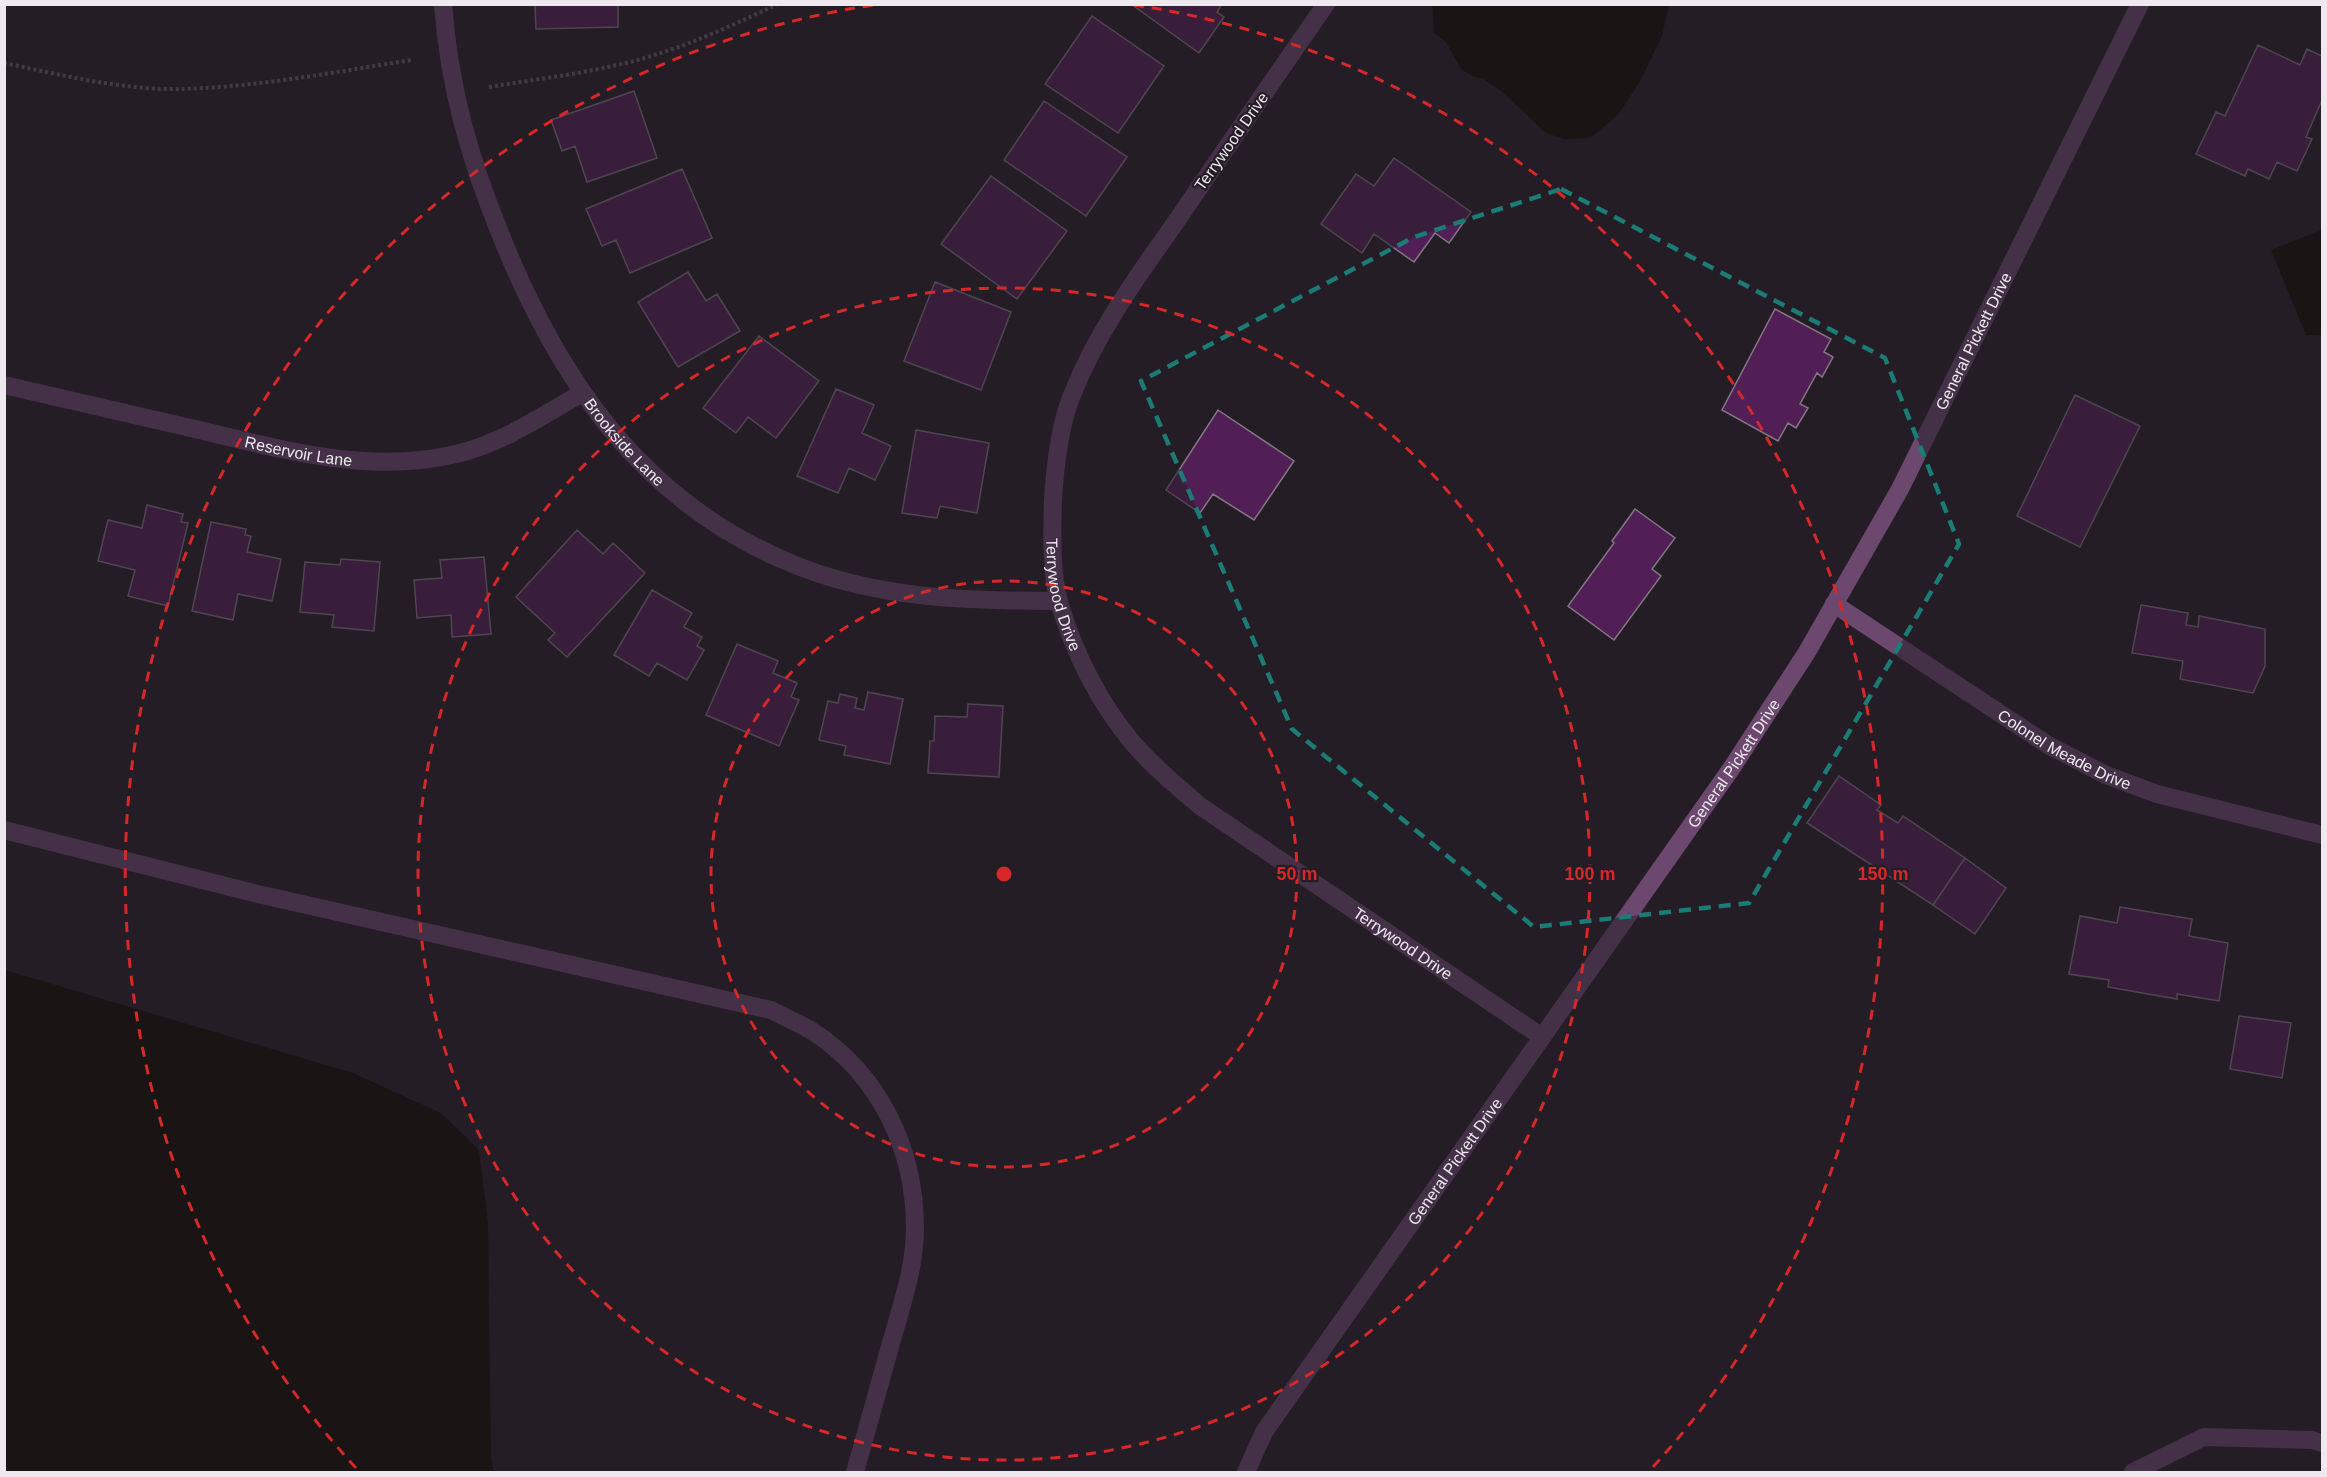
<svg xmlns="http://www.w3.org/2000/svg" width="2327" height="1477" font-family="Helvetica,sans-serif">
<rect width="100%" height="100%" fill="#251d26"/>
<path fill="#0e0b00" d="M1432,4H1669V5L1662,36L1639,83L1618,115L1590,138L1564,139L1546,133L1500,90L1483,79L1472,76L1461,69L1446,42L1434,33Z
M2322,230V335H2306L2271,250Z
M5,970L353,1073L441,1113L479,1150L488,1223L491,1456L494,1472H5Z"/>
<path fill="#511f56" stroke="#827882" stroke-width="1.5" d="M535,4H618V27L536,29Z
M1131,4H1222L1217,12L1224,17L1199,53Z
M1092,16L1164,66L1118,133L1045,84Z
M2258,45L2300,65L2307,49L2322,56V100L2306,137L2312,139L2297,171L2277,162L2269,179L2248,169L2245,176L2196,154L2216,112L2225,116Z
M634,91L657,158L587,182L575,146L562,151L551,120Z
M1044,101L1127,157L1086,216L1004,160Z
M1394,158L1471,212L1449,243L1435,233L1414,262L1374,234L1362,253L1321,224L1356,174L1374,186Z
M682,169L712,238L630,273L616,240L602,246L586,209Z
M991,176L1067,231L1017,299L941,244Z
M688,272L706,301L717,294L740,331L678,367L638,302Z
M935,282L1011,312L981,390L904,361Z
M1775,309L1831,339L1824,352L1833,357L1822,377L1817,373L1800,404L1808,408L1796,428L1788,423L1778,441L1722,410Z
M759,336L819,381L776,438L748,417L736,433L703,408Z
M836,389L874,405L862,433L891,446L875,480L849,468L838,493L797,476Z
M2075,395L2140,426L2080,547L2017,516Z
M1218,410L1294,461L1254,520L1213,494L1200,513L1166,490Z
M916,430L989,443L977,513L940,506L937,518L902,513Z
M147,505L183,514L181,522L188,523L168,606L128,596L135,570L98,561L108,520L142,528Z
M1635,509L1675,538L1652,569L1661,576L1614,640L1568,606L1614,543L1612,541Z
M211,522L246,529L245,535L251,536L247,552L281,559L272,601L238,594L233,620L192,611Z
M577,530L603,554L613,543L645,573L567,657L548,640L555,633L516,597Z
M484,557L491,634L452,637L451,615L417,618L414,580L442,578L440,560Z
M341,559L380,562L374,631L332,627L334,615L300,612L305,562L340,565Z
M652,590L692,613L684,627L702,637L697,646L704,650L687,680L657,663L649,676L614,655Z
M2141,605L2188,613L2186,625L2198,627L2199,616L2265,629V666L2253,693L2180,679L2183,661L2132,653Z
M737,644L778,661L773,673L797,683L791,697L799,700L779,746L706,715Z
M868,692L903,699L890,764L844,755L846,746L819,740L828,701L838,703L840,694L857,698L855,708L864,710Z
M968,704L1003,706L999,777L928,773L930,741H934L935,716L967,717Z
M1839,776L1881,805L1877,810L1898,823L1903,816L1965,858L1933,905L1807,823Z
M1965,858L2006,888L1975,934L1933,905Z
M2120,907L2192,919L2189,936L2228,943L2219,1001L2177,994V999L2108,987L2109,980L2069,974L2080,916L2117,923Z
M2239,1016L2291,1023L2282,1078L2230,1069Z"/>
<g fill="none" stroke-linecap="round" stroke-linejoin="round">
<path stroke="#676068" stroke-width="4" stroke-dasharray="3 3" stroke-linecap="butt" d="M4,63C62,75 121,90 180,89C258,87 335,72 411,60
M489,87C543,78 599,72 651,56C695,43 737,23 778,4"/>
<g stroke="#6c486f" stroke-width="18">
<path id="s1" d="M443,4C449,86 469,157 500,233C557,377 640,500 788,562C874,599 967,601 1059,601"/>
<path id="s2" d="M1326,4C1277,75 1228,145 1180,216C1140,273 1098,329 1072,395C1059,427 1055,466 1053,500C1052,531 1051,573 1059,602C1074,652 1099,702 1132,742C1152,766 1177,786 1200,806L1542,1037"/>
<path id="s3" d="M4,385C68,400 132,415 195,429C280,449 369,475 456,454C501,444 542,416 582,393"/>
<path id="s4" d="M1834,604L2048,745L2106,775L2157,794L2322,835"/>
<path d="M4,830L258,894L771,1010C784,1017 799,1023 812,1031C880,1075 915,1149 915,1229C915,1265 903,1301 893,1336C880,1381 868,1427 855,1472"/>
<path id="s5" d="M1246,1472L1264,1432L1733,766L1807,652L1900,489L2140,4"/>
<path d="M2133,1472L2204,1437L2312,1440L2322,1443"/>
</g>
</g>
<path d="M0 0H2327V1477H0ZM1561,189L1885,358L1959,544L1749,903L1534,927L1292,729L1141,381L1414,237Z" fill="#251d26" fill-opacity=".55" fill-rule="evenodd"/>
<path fill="none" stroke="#1a7c74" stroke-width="4.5" stroke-dasharray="12 8" stroke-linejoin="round" d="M1561,189L1885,358L1959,544L1749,903L1534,927L1292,729L1141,381L1414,237Z"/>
<g fill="none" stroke="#d62828" stroke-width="3" stroke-dasharray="10 8">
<circle cx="1004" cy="874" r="293"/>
<circle cx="1004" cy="874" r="586"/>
<path d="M356 1468A879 879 0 0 1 874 5M1134 5A879 879 0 0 1 1652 1468"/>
</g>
<g text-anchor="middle" stroke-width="4.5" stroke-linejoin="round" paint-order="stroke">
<g font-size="16" fill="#eee9ef" stroke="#251d26">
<text transform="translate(1231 141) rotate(-55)" y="6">Terrywood Drive</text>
<text dy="6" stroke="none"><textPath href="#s5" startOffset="1347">General Pickett Drive</textPath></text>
<text dy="6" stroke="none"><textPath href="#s1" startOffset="482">Brookside Lane</textPath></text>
<text dy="6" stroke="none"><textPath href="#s3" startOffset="302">Reservoir Lane</textPath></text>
<text dy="6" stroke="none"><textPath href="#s2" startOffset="670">Terrywood Drive</textPath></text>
<text dy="6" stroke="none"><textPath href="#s4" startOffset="273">Colonel Meade Drive</textPath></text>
<text dy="6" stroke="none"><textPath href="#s5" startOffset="861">General Pickett Drive</textPath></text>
<text dy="6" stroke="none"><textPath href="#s2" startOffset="1174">Terrywood Drive</textPath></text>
<text dy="6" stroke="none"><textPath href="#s5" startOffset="375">General Pickett Drive</textPath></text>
</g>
</g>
<circle cx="1004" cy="874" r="9" fill="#d62828" stroke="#251d26" stroke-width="3"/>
<g font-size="18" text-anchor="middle" font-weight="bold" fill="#d62828" stroke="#251d26" stroke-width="4.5" stroke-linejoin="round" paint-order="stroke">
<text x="1297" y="880">50 m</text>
<text x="1590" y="880">100 m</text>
<text x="1883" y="880">150 m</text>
</g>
<rect width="2327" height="1477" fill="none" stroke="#eee9ef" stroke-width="12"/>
</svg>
